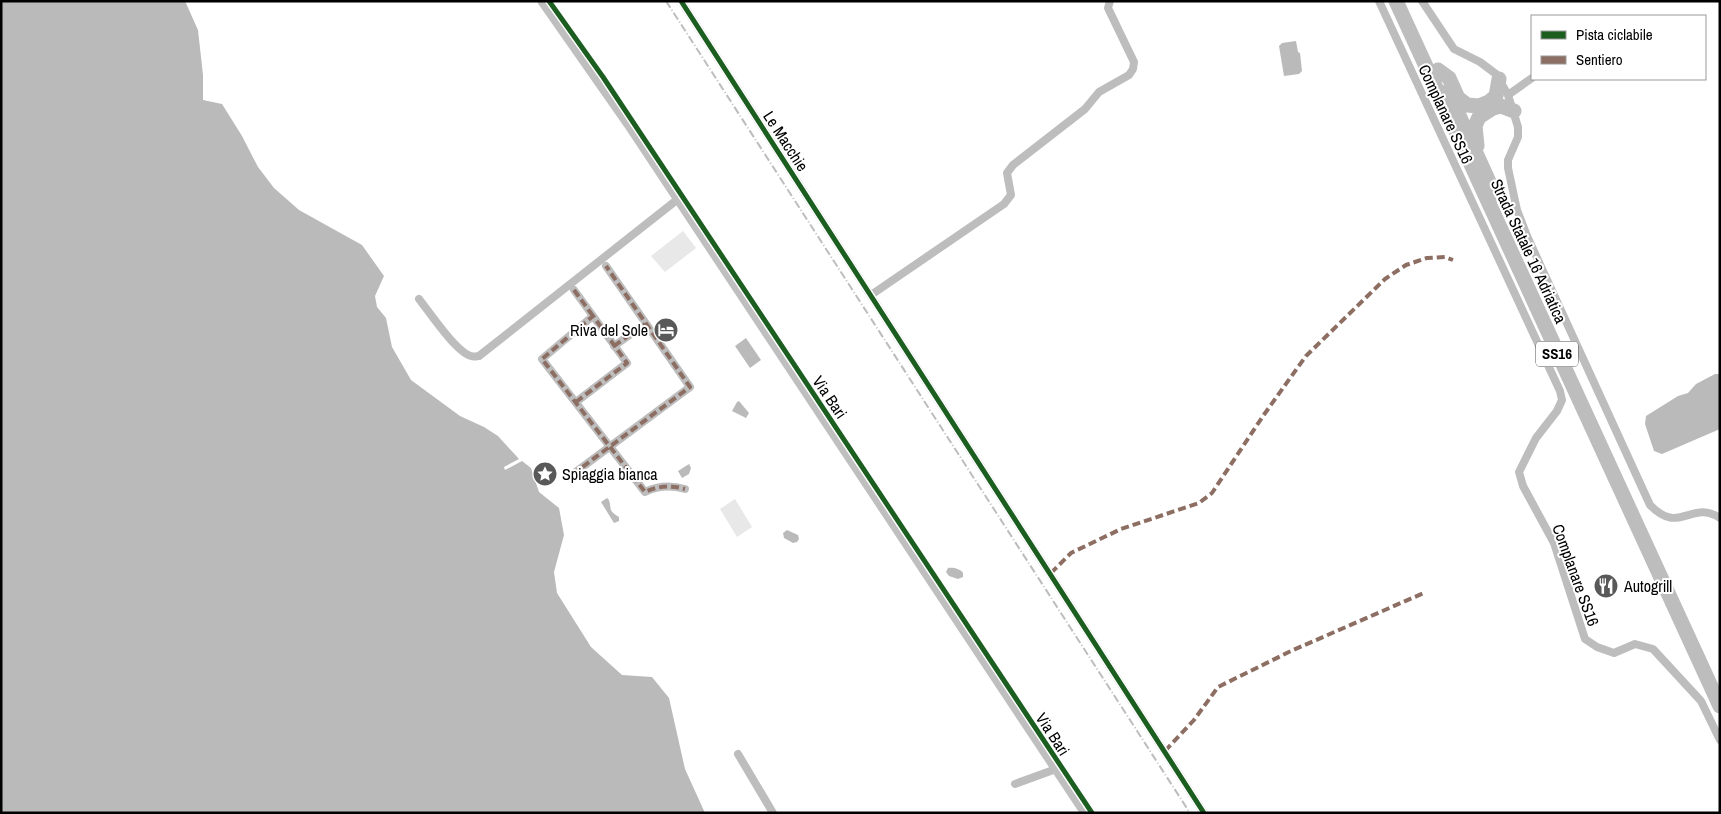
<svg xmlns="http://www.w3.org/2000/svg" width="1721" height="814" font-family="'Archivo Narrow',sans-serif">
<rect width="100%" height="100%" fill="#fff"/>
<path fill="#e8e8e8" d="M683,231L696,248L665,272L651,256Z
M735,499L752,527L737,537L720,509Z"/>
<path fill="#bababa" d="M1,1H185L198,30L203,75V100L222,104L242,136L258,167L274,188L299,210L362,245L384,276L375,296L377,307L386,318L392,347L411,380L460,416L484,427L498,436L519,459L504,467L505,470L522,461L531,468L539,492L559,508L564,535L554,572L557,593L591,647L622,675L652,677L669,698L685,769L705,813H1Z
M1296,41L1298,52L1300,53L1302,71L1299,74L1284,76L1279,46L1282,43Z
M746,338L761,360L750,368L735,346Z
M1715,374H1720V429L1662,454L1654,451L1645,424L1646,416L1678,396L1688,393L1696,384Z
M739,401L749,413L746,418L732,411L737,402Z
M689,464L691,468L689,474L682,478L678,471Z
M607,498L609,500C612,511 608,510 619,517V521L614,523L601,502Z
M787,530L798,535L799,539L797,542L793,543L784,538L783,533Z
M948,568C953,567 961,569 963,573V577L958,579L949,576L946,572Z"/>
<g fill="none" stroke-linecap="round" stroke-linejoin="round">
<path stroke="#bdbdbd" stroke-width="8" d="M681,1L1204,813
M1379,1L1560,391L1562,400L1557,411L1536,438L1519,472L1523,486L1554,543L1585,639L1597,647L1614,653L1635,644L1653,649L1701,701L1720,740
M1422,1L1454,49L1480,62L1496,74L1508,95L1518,127V137L1508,160V168L1517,210L1527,236L1650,505C1680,536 1691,499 1720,518
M1508,95L1532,78
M574,290L593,316
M871,295L1004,204L1011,195L1007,173L1013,165L1085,109L1099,92L1129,75L1133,69L1134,62L1108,8L1110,1
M419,299C430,313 456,352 471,356C474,357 477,356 479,356L678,199
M614,346L645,324
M576,402L627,363L593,316L542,359L645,492C657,486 671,485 685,489
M573,474L690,387L606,266
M738,754L773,813
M1015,784L1056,769"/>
<path stroke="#bfbfbf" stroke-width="11" d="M543,1L629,124L1086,813"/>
<path stroke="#bdbdbd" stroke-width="15" d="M1396,1L1720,706
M1438,70L1449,78L1458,98L1467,105L1479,106L1489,102L1496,96L1499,79
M1448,91L1495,195
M1477,146L1475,126L1479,117L1493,108L1501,106L1514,111"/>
<path stroke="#bdbdbd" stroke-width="2" stroke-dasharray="8 2.5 1 2.5" stroke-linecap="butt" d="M666,1L1190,813"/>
<path stroke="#8d6e63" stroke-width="4" stroke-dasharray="8 4" stroke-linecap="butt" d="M574,290L593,316
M614,346L645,324
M576,402L627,363L593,316L542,359L645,492C657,486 671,485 685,489
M573,474L690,387L606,266
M1051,573L1071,553L1121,529L1199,503L1212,493L1263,416L1306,356L1385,279L1406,265L1427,258L1445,257L1453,260
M1165,751L1194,720L1218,687L1291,651L1426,592"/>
<defs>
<path id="cycleway" d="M549,1L603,77L1092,813
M681,1L1204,813"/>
</defs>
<use href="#cycleway" stroke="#fff" stroke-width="8"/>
<use href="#cycleway" stroke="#1b5e20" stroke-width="5"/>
</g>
<defs>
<symbol id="hotel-disc" viewBox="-11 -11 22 22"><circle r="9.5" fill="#595959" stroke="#fff"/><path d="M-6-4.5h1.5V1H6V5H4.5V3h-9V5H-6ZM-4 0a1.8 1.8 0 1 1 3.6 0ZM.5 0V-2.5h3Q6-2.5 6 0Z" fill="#fff"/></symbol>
<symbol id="sight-disc" viewBox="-11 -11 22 22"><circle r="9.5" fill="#595959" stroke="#fff"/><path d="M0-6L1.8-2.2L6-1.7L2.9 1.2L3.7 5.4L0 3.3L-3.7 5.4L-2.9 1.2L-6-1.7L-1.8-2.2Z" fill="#fff"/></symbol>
<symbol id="restaurant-disc" viewBox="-11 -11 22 22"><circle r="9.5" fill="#595959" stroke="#fff"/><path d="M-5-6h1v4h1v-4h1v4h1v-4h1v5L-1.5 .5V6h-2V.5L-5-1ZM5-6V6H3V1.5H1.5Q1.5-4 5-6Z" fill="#fff"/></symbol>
</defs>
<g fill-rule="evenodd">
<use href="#hotel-disc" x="652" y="316" width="28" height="28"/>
<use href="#sight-disc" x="531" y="460" width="28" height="28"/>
<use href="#restaurant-disc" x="1592" y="572" width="28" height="28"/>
</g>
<g text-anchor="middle" stroke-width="4" stroke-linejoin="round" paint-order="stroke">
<rect fill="#fff" stroke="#4c4c4c" stroke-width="1" x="1536" y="341.5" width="42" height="25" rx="4"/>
<g font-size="15" font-weight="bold" fill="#000">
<text x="1557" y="359">SS16</text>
</g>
<g font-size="16" fill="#000" stroke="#fff">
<text transform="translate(1446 114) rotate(65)" y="6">Complanare SS16</text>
<text transform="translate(786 141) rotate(57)" y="6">Le Macchie</text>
<text transform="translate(1529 251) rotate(65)" y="6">Strada Statale 16 Adriatica</text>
<text transform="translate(830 397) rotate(56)" y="6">Via Bari</text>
<text transform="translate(1576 575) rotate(70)" y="6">Complanare SS16</text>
<text transform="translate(1053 734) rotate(57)" y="6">Via Bari</text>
</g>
<g font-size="16" fill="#000" stroke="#fff" text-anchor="start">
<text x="648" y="336" text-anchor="end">Riva del Sole</text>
<text x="562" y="480">Spiaggia bianca</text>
<text x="1624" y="592">Autogrill</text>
</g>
</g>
<rect width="1721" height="814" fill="none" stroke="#000000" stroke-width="5"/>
<rect x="1531" y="15" width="175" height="65" fill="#ffffff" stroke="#999999"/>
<rect x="1541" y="31" width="25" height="8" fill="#1b5e20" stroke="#999999"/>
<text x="1576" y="40" font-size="15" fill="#000000">Pista ciclabile</text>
<rect x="1541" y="56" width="25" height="8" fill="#8d6e63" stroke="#999999"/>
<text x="1576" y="65" font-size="15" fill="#000000">Sentiero</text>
</svg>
